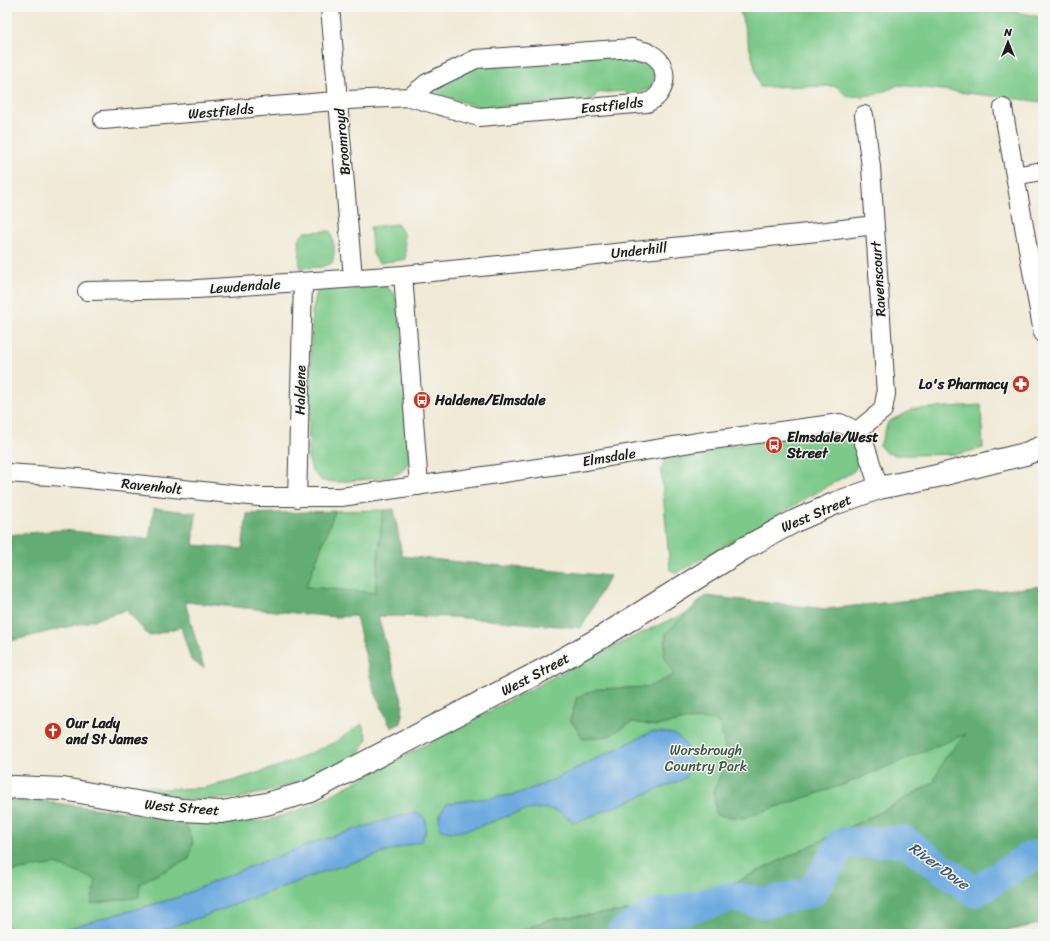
<svg xmlns="http://www.w3.org/2000/svg" width="1050" height="941" font-family="Sriracha,sans-serif">
<rect width="100%" height="100%" fill="#f6f6f2"/>
<filter id="ink" filterUnits="userSpaceOnUse"><feTurbulence type="fractalNoise" baseFrequency=".025" numOctaves="2"/><feDisplacementMap in="SourceGraphic" scale="8" xChannelSelector="R" yChannelSelector="G"/><feConvolveMatrix kernelMatrix="1 2 1 2 8 2 1 2 1" color-interpolation-filters="sRGB"/></filter>
<filter id="wash" filterUnits="userSpaceOnUse"><feTurbulence type="fractalNoise" baseFrequency=".012" numOctaves="4" result="noise"/><feDisplacementMap in="SourceGraphic" scale="16" xChannelSelector="R" yChannelSelector="G"/><feGaussianBlur stdDeviation="0.9" result="paint"/><feColorMatrix in="noise" values="0 0 0 0 0 0 0 0 0 0 0 0 0 0 0 0 0 1.4 0 .05"/><feComposite in="paint" operator="in"/></filter>
<g filter="url(#wash)">
<rect width="100%" height="100%" fill="#f0e9d5"/>
<path fill="#7bc989" stroke="#4c7252" d="M739,7H997L998,9L1033,15L1043,19V102L899,85L875,95L848,97L836,86L760,87Z
M627,52L651,61L656,70L653,82L649,89L628,95L625,91L596,93L594,99L482,108L428,92L430,86L491,62L521,65L523,60Z
M397,224L404,234L406,259L379,263L373,254L370,227Z
M330,231C334,243 336,251 332,263L321,267L300,268L299,238L305,232Z
M382,284L394,293L401,321L409,462L401,472L390,477L339,482L322,481L312,470L308,458L312,312L317,292L327,287Z
M981,405L983,448L958,454L911,455H896L886,453L880,446L888,422L913,409Z
M824,432L848,435L856,448L858,463L854,471L677,573L670,570L661,470L666,456Z
M383,510L375,593L306,587L335,511Z
M688,613L1043,637V855L693,934H7V800L18,798L207,824L266,821L308,807L591,657L665,622Z
M362,724L367,738L361,752L302,782L241,798L199,800L145,796L142,785L161,789L203,788L236,780L291,762L335,742Z"/>
<path fill="#64ad75" stroke="#406448" d="M154,508L196,513L193,545L242,549L247,514L335,511L306,587L375,593L383,510L394,509L402,556L460,562L610,576L581,628L453,617L378,616L403,704L401,723L391,728L373,688L356,616L335,617L185,602L204,668L191,660L181,627L149,636L126,610L87,622L7,642V535L62,530L149,539Z
M1043,586V823L1037,834L1043,833V923L994,934H513L550,919L690,904L882,811L933,783L945,758L966,734L840,786L743,818L716,815L714,791L727,757L720,723L703,719L686,720L655,726L632,722L609,736L584,739L570,720L577,697L597,689L648,687L674,675L664,655L666,633L705,596L826,609Z
M18,798L184,820L193,842L189,859L140,883L139,897L91,904L96,880L56,864L7,872V800Z"/>
<path fill="#6fabe0" stroke="#46647e" d="M651,732C658,732 666,732 673,734C685,739 695,758 689,771C688,773 686,776 684,779L574,823C568,818 561,812 553,810C528,803 494,823 470,829C457,832 453,834 440,829C438,816 439,813 448,803L513,795L544,784Z
M418,812L426,820L425,833L421,841L326,871L204,916L150,934H53L82,924L176,898L241,870L324,839L403,815Z"/>
<g fill="none" stroke-linecap="round" stroke-linejoin="round">
<path stroke="#6fabe0" stroke-width="31" d="M621,934L650,916L690,908L732,897L766,903L812,892L842,843L904,841L975,892L1030,857L1043,855"/>
</g>
</g>
<g filter="url(#ink)">
<g fill="none" stroke-linecap="round" stroke-linejoin="round">
<defs>
<path id="minor" d="M330,7L353,278
M1003,108L1043,333
M103,120L348,100L410,97L427,83L476,59L633,48C639,50 646,51 651,54C666,62 668,81 659,94C656,98 651,101 647,103L479,117L410,97
M1015,176L1036,172
M403,275L419,486
M87,291L197,289L403,275L827,231L874,225
M859,432L862,427L883,410L886,394L871,167L864,115
M7,473L79,478L259,497H341L585,461L697,442L840,423L859,432L866,448L879,488
M297,498L303,283"/>
<path id="major" d="M7,788L14,787L63,789L182,810L222,812L266,804L308,792L547,668L602,637L743,549L795,521L836,503L879,488L937,476L1025,454L1043,447"/>
</defs>
<use href="#minor" stroke="#3c3b38" stroke-width="20"/>
<use href="#major" stroke="#3c3b38" stroke-width="24"/>
<use href="#minor" stroke="#fff" stroke-width="18"/>
<use href="#major" stroke="#fff" stroke-width="22"/>
</g>
</g>
<defs>
<symbol id="pharmacy-disc" viewBox="-11 -11 22 22"><circle r="9.5" fill="#c8321e" stroke="#f6f6f2"/><path d="M-2-6h4v4h4v4h-4v4h-4v-4h-4v-4h4Z" fill="#fff"/></symbol>
<symbol id="bus-disc" viewBox="-11 -11 22 22"><circle r="9.5" fill="#c8321e" stroke="#f6f6f2"/><path d="M-5-6H5V4H4V6H2V4H-2V6H-4V4H-5ZM-3.5-4V0h7V-4ZM-3.5 1.2v1.5H-2V1.2ZM2 1.2v1.5H3.5V1.2Z" fill="#fff"/></symbol>
<symbol id="church-disc" viewBox="-11 -11 22 22"><circle r="9.5" fill="#c8321e" stroke="#f6f6f2"/><path d="M-1.2-6h2.4v3.5h3.3v2.4h-3.3V6h-2.4V-.1h-3.3v-2.4h3.3Z" fill="#fff"/></symbol>
</defs>
<g fill-rule="evenodd">
<use href="#pharmacy-disc" x="1011" y="374" width="20" height="20"/>
<use href="#bus-disc" x="412" y="390" width="20" height="20"/>
<use href="#bus-disc" x="764" y="435" width="20" height="20"/>
<use href="#church-disc" x="43" y="721" width="20" height="20"/>
</g>
<g text-anchor="middle" stroke-width="3" stroke-linejoin="round" paint-order="stroke">
<g font-size="14" fill="#1c1c1c" stroke="#f6f6f2">
<text transform="translate(612 105) rotate(-6)" y="5">Eastfields</text>
<text transform="translate(221 111) rotate(-5)" y="5">Westfields</text>
<text transform="translate(342 142) rotate(-95)" y="5">Broomroyd</text>
<text transform="translate(639 250) rotate(-6)" y="5">Underhill</text>
<text transform="translate(878 279) rotate(-94)" y="5">Ravenscourt</text>
<text transform="translate(245 286) rotate(-4)" y="5">Lewdendale</text>
<text transform="translate(300 390) rotate(-89)" y="5">Haldene</text>
<text transform="translate(609 457) rotate(-9)" y="5">Elmsdale</text>
<text transform="translate(152 486) rotate(6)" y="5">Ravenholt</text>
<text transform="translate(816 513) rotate(-23)" y="5">West Street</text>
<text transform="translate(535 674) rotate(-28)" y="5">West Street</text>
<text transform="translate(182 807) rotate(5)" y="5">West Street</text>
</g>
<g font-size="14" font-weight="bold" fill="#1c1c1c" stroke="#f6f6f2" text-anchor="start">
<text x="1008" y="389" text-anchor="end">Lo's Pharmacy</text>
<text x="435" y="405">Haldene/Elmsdale</text>
<text x="787" y="442">Elmsdale/West<tspan x="787" dy="16">Street</tspan></text>
<text x="66" y="728">Our Lady<tspan x="66" dy="16">and St James</tspan></text>
</g>
<g font-size="14" fill="#3d5942" stroke="#f6f6f2">
<text x="706" y="755">Worsbrough<tspan x="706" dy="16">Country Park</tspan></text>
</g>
<g font-size="15" font-style="italic" fill="#3d556a" stroke="#f6f6f2">
<text transform="translate(939 866) rotate(36)" y="5">River Dove</text>
</g>
</g>
<rect width="1050" height="941" fill="none" stroke="#f6f6f2" stroke-width="24"/>
<g transform="translate(1008 42)" stroke="#f6f6f2" stroke-width="3" paint-order="stroke">
<path d="M0-3L7 15L0 10L-7 15Z" fill="#1c1c1c"/>
<text y="-6" font-size="11" font-weight="bold" text-anchor="middle" fill="#1c1c1c">N</text>
</g>
</svg>
